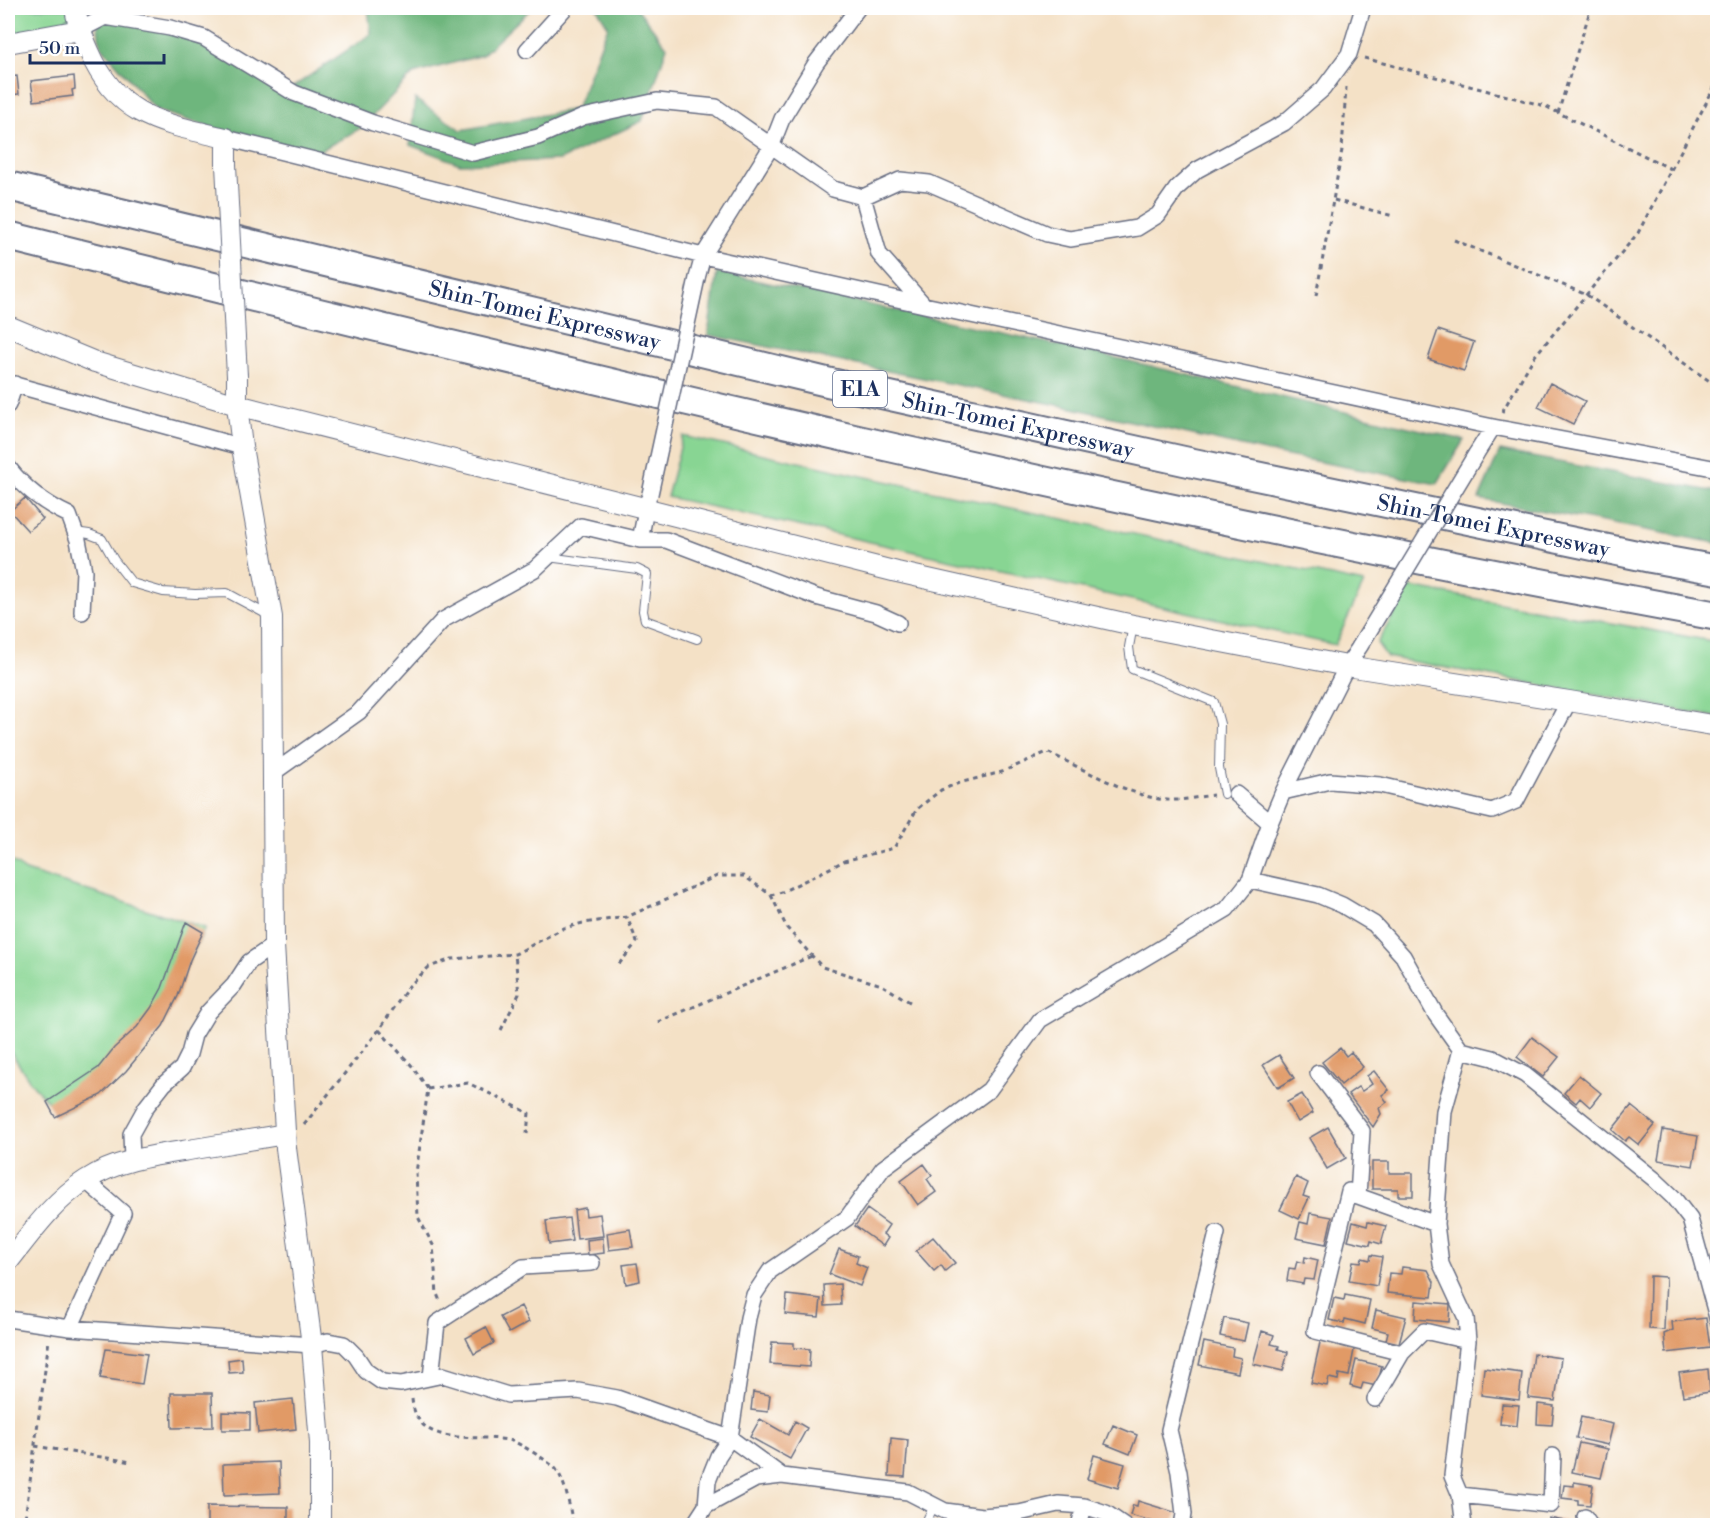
<svg xmlns="http://www.w3.org/2000/svg" width="1725" height="1533" font-family="'Libre Bodoni',serif">
<rect width="100%" height="100%" fill="#fff"/>
<filter id="ink" filterUnits="userSpaceOnUse"><feTurbulence type="fractalNoise" baseFrequency=".0167" numOctaves="2"/><feDisplacementMap in="SourceGraphic" scale="12" xChannelSelector="R" yChannelSelector="G"/><feConvolveMatrix kernelMatrix="1 2 1 2 8 2 1 2 1" color-interpolation-filters="sRGB"/></filter>
<filter id="wash" filterUnits="userSpaceOnUse"><feTurbulence type="fractalNoise" baseFrequency=".008" numOctaves="4" result="noise"/><feDisplacementMap in="SourceGraphic" scale="24" xChannelSelector="R" yChannelSelector="G"/><feGaussianBlur stdDeviation="1.35" result="paint"/><feColorMatrix in="noise" values="0 0 0 0 0 0 0 0 0 0 0 0 0 0 0 0 0 1.4 0 .05"/><feComposite in="paint" operator="in"/></filter>
<g filter="url(#wash)">
<rect width="100%" height="100%" fill="#f4e1c6"/>
<path fill="#88d593" stroke="#528278" stroke-width="1.5" d="M8,8H76L80,30L8,43Z
M683,436L857,475L1364,583L1335,645L667,497Z
M1410,587L1717,642V717L1387,657L1377,643Z
M8,859L26,871L205,928L154,1034L79,1105L59,1115L29,1080L8,1048Z"/>
<path fill="#6eb67d" stroke="#44726e" stroke-width="1.5" d="M96,8H118L181,32L284,93L371,34L368,8H532L482,55L413,74L361,128L307,158L156,110L100,45Z
M597,8H637L667,47L642,121L560,160L460,164L410,145L415,99L461,130L576,109L608,26Z
M717,272L1091,352L1464,440L1437,484L1277,454L1068,407L708,335Z
M1500,451L1717,492V543L1479,499Z"/>
<g id="blocks">
<path fill="#e19a66" d="M17,76L19,94L8,95V77Z
M74,76L75,89L72,90L73,96L34,101L31,81Z
M1438,330L1474,342L1464,371L1428,359Z
M1550,383L1585,401L1573,424L1538,407Z
M25,498L43,519L28,531L10,511Z
M186,922L203,932L190,960L178,996L163,1026L126,1071L101,1095L55,1117L47,1102L98,1068L114,1048L137,1027L151,1008L162,988Z
M1532,1037L1559,1057L1543,1077L1517,1057Z
M1340,1048L1346,1056L1351,1052L1363,1067L1341,1085L1322,1062Z
M1279,1055L1294,1078L1278,1088L1263,1065Z
M1374,1071L1389,1090L1382,1095L1387,1102L1379,1108L1381,1114L1373,1127L1348,1094L1358,1087L1362,1091L1372,1084L1367,1076Z
M1579,1075L1601,1093L1590,1107L1580,1098L1576,1103L1564,1093Z
M1302,1094L1313,1113L1298,1122L1287,1102Z
M1631,1106L1655,1125L1639,1145L1629,1137L1625,1141L1612,1130Z
M1328,1127L1346,1158L1327,1169L1309,1138Z
M1663,1130L1698,1136L1693,1166L1658,1160Z
M1372,1162H1389V1173H1413V1196H1398V1189H1372Z
M924,1164L932,1175L927,1179L936,1192L918,1205L901,1181Z
M1296,1177L1308,1183L1303,1196L1309,1198L1299,1219L1280,1210Z
M585,1208L586,1216L600,1214L603,1236L577,1239L574,1210Z
M867,1209L889,1225L883,1234L888,1238L883,1246L855,1226Z
M1310,1213L1332,1217L1326,1244L1296,1238L1300,1222L1308,1224Z
M569,1218L572,1241L549,1244L546,1221Z
M1353,1222L1367,1226L1368,1222L1386,1226L1381,1244L1371,1241L1370,1245L1348,1240Z
M630,1229L633,1247L609,1250L607,1233Z
M933,1237L955,1263L945,1271L941,1265L934,1271L916,1251Z
M603,1238L604,1253L588,1255L587,1240Z
M839,1249L858,1256L856,1263L867,1268L860,1286L829,1274Z
M1371,1255L1382,1257L1377,1286L1349,1281L1353,1261L1361,1262L1362,1258L1370,1260Z
M1305,1257L1318,1260L1314,1280L1304,1279L1303,1284L1287,1281L1289,1268L1295,1269L1297,1261L1304,1263Z
M637,1263L640,1281L626,1284L623,1265Z
M1402,1267L1428,1270L1434,1282L1432,1297L1387,1293L1389,1273L1401,1274Z
M1650,1276L1666,1277L1664,1330L1649,1329Z
M840,1284L841,1305L825,1306L824,1285Z
M787,1295L821,1299L819,1317L785,1314Z
M1345,1295L1370,1300L1365,1324L1345,1319L1344,1323L1329,1320L1334,1298L1344,1300Z
M1416,1301L1450,1304L1449,1322L1415,1319Z
M521,1306L529,1322L509,1333L500,1317Z
M1376,1310L1406,1317L1399,1343L1386,1340L1388,1332L1372,1328Z
M1224,1318L1248,1323L1244,1341L1220,1336Z
M1706,1318L1710,1348L1666,1353L1664,1334L1673,1330L1672,1322Z
M486,1327L494,1343L474,1354L466,1338Z
M1262,1331L1274,1335L1271,1344L1279,1346L1278,1349L1288,1352L1283,1371L1253,1364Z
M1321,1338L1355,1345L1349,1376L1339,1374L1338,1380L1329,1378L1327,1386L1311,1383Z
M772,1342L794,1343V1348L810,1349L809,1367L770,1364Z
M1204,1342L1233,1348L1232,1356L1241,1358L1238,1373L1199,1365Z
M106,1349L147,1354L142,1384L100,1378Z
M1534,1354L1561,1358L1555,1401L1528,1398Z
M242,1358L243,1372L229,1373L228,1360Z
M1356,1360L1382,1366L1377,1386L1363,1383L1361,1389L1350,1386Z
M1484,1368L1522,1373L1519,1400L1481,1395Z
M1708,1369L1710,1392L1683,1396L1679,1373Z
M753,1392L770,1395L768,1412L751,1410Z
M171,1393H212L213,1427L172,1428Z
M293,1399L296,1429L258,1433L255,1403Z
M1502,1404L1519,1405L1517,1426L1500,1424Z
M1538,1404L1554,1406L1552,1425L1537,1424Z
M222,1412L250,1413V1430H222Z
M1581,1417L1613,1424L1608,1445L1576,1438Z
M760,1419L788,1435L795,1421L807,1428L790,1459L750,1437Z
M1113,1425L1137,1435L1130,1454L1105,1444Z
M891,1438L908,1440L905,1477L889,1476Z
M1579,1443L1608,1449L1601,1478L1572,1472Z
M1094,1455L1125,1464L1118,1488L1087,1479Z
M279,1462L280,1493L224,1495L223,1464Z
M1574,1482L1593,1485L1590,1505L1578,1504V1500L1562,1498L1564,1485L1574,1486Z
M1138,1501L1177,1513L1173,1526H1156L1157,1523L1130,1515L1133,1505L1137,1506Z
M207,1506L288,1507V1526H207Z
M1549,1518L1565,1521L1564,1526H1548Z"/>
</g>
</g>
<g filter="url(#ink)">
<use href="#blocks" fill-opacity="0" stroke="#676d82" stroke-width="1.5"/>
<g fill="none" stroke-linecap="round" stroke-linejoin="round">
<defs>
<path id="service" d="M75,532L89,534L102,539L114,560L132,583L163,592L195,594L227,593L268,615
M548,557L637,569L647,574L643,611L645,620L697,639
M1133,625L1129,647L1132,669L1214,702L1220,724L1219,768L1224,794
M924,1526L934,1506"/>
<path id="minor" d="M80,30L105,17L170,28L204,38L294,93L373,123L473,153L538,137L583,117L657,101L716,107L833,189L863,197L900,180L929,183L1047,234L1070,239L1137,228L1158,215L1177,188L1197,170L1284,123L1323,89L1349,54L1363,8
M527,50L565,8
M226,138L703,256L924,305L1493,427L1718,469
M863,197L879,254L924,305
M697,278L703,256L771,147L782,119L816,63L858,8
M8,383L242,447
M8,405L15,384
M1476,454L1493,427
M8,467C24,488 45,504 69,515L78,540L84,571L82,612
M640,540L648,500
M273,773L359,712L443,620L535,569L581,526L640,540H666L816,597L876,613L898,623
M1283,792L1330,781L1380,785L1492,811L1516,801L1569,701
M1236,794L1270,823
M1250,880L1318,895L1342,905L1374,924L1403,956L1436,1015L1461,1050L1493,1058L1525,1075L1654,1179L1673,1197L1690,1219L1718,1321
M1461,1050L1444,1111L1436,1224L1441,1264L1466,1318L1468,1341L1452,1476L1460,1495L1464,1526
M1318,1073L1362,1131L1358,1196L1349,1191L1315,1331L1402,1353L1424,1331L1468,1341
M132,1159L131,1134L146,1107L164,1084L182,1068L189,1054L194,1035L208,1012L234,985L249,962L274,945
M1358,1196L1436,1224
M8,1319L70,1328L312,1345L328,1341L344,1344L356,1356L366,1371L382,1382L401,1384L443,1375L508,1395L578,1391L617,1398L730,1438L782,1476
M70,1328L123,1213L85,1180
M431,1377L437,1323L523,1267L592,1263
M1375,1399L1402,1353
M1460,1495L1551,1505L1553,1456
M706,1506L756,1479L782,1476L908,1492L945,1511L982,1516L1019,1513L1058,1504L1084,1506L1106,1513L1125,1526
M1585,1517L1591,1526
M693,1526L706,1506L708,1481L718,1456L730,1438L748,1318L754,1295L770,1271L847,1218L883,1168L989,1090L1040,1020L1227,909L1250,880L1270,823L1283,792L1347,666L1360,646
M1079,1526L1084,1506
M1182,1526L1184,1514L1179,1472L1169,1430L1217,1233
M1717,1526L1718,1525"/>
<path id="tertiary" d="M75,8C77,23 83,37 89,51C118,118 161,123 226,138V165
M8,43L80,30
M8,326L95,362L237,405L897,572L1133,625L1347,666L1569,701L1718,726
M237,376V405L242,447L272,617L274,945L286,1148L312,1345L320,1443V1526
M8,1262C31,1233 54,1200 86,1180C119,1159 157,1155 195,1149C225,1144 255,1139 285,1134"/>
<g id="motorway">
<path id="s1" d="M8,186L827,382L1184,461L1651,558L1718,570"/>
<path d="M8,236C574,378 1142,512 1718,616"/>
</g>
</defs>
<use href="#service" stroke="#676d82" stroke-width="10"/>
<use href="#minor" stroke="#676d82" stroke-width="18"/>
<use href="#tertiary" stroke="#676d82" stroke-width="22"/>
<use href="#motorway" stroke="#676d82" stroke-width="32"/>
<path stroke="#676d82" stroke-width="3" stroke-dasharray="4.5 4.5" stroke-linecap="butt" d="M1364,58L1545,106L1671,169
M1558,113L1590,11L1571,8
M1334,200L1393,216
M1454,240L1587,295L1718,387
M1316,296L1342,150L1346,87
M1502,412L1534,357L1638,233L1718,80
M771,895L787,928L822,967L882,985L913,1004
M619,964L637,942L627,917
M658,1022L812,956
M379,1030L413,1067L428,1089L416,1173L418,1217L433,1245L437,1294L440,1301
M501,1030L519,994L515,954
M428,1089L468,1083L529,1113L527,1134
M304,1125L379,1030L409,986L429,967L452,959L515,954L564,928L583,923L627,917L717,876H744L771,895L782,892L844,861L894,848L917,809L941,790L959,783L1002,772L1047,752C1078,766 1133,798 1167,800C1181,801 1198,797 1213,795
M412,1399C417,1451 477,1432 512,1441C521,1444 548,1461 555,1468C566,1481 570,1509 573,1526
M35,1446L131,1462
M24,1526L49,1340"/>
<use href="#service" stroke="#fff" stroke-width="8"/>
<use href="#minor" stroke="#fff" stroke-width="15"/>
<use href="#tertiary" stroke="#fff" stroke-width="20"/>
<use href="#motorway" stroke="#fff" stroke-width="28"/>
<defs>
<path id="minor-bridge" d="M650,494L697,278
M1360,646L1476,454"/>
<path id="tertiary-bridge" d="M226,165L237,376"/>
</defs>
<use href="#minor-bridge" stroke="#676d82" stroke-width="18" stroke-linecap="butt"/>
<use href="#tertiary-bridge" stroke="#676d82" stroke-width="22" stroke-linecap="butt"/>
<use href="#minor-bridge" stroke="#fff" stroke-width="15"/>
<use href="#tertiary-bridge" stroke="#fff" stroke-width="20"/>
</g>
</g>
<g text-anchor="middle" stroke-width="6" stroke-linejoin="round" paint-order="stroke">
<rect fill="#fff" stroke="#5f6d8e" stroke-width="1.5" x="833" y="371" width="54" height="36" rx="4.5"/>
<g font-size="21" font-weight="bold" fill="#1b2f5e">
<text x="860" y="396">E1A</text>
</g>
<g font-size="22" fill="#1b2f5e" stroke="#fff">
<text dy="8" stroke="none"><textPath href="#s1" startOffset="552">Shin-Tomei Expressway</textPath></text>
<text dy="8" stroke="none"><textPath href="#s1" startOffset="1038">Shin-Tomei Expressway</textPath></text>
<text dy="8" stroke="none"><textPath href="#s1" startOffset="1524">Shin-Tomei Expressway</textPath></text>
</g>
</g>
<rect width="1725" height="1533" fill="none" stroke="#fff" stroke-width="30"/>
<path d="M30 54v9h134v-9" fill="none" stroke="#1b2f5e" stroke-width="3"/>
<text x="39" y="54" font-size="18" fill="#1b2f5e" stroke="#ffffff" stroke-width="4.5" paint-order="stroke">50 m</text>
</svg>
